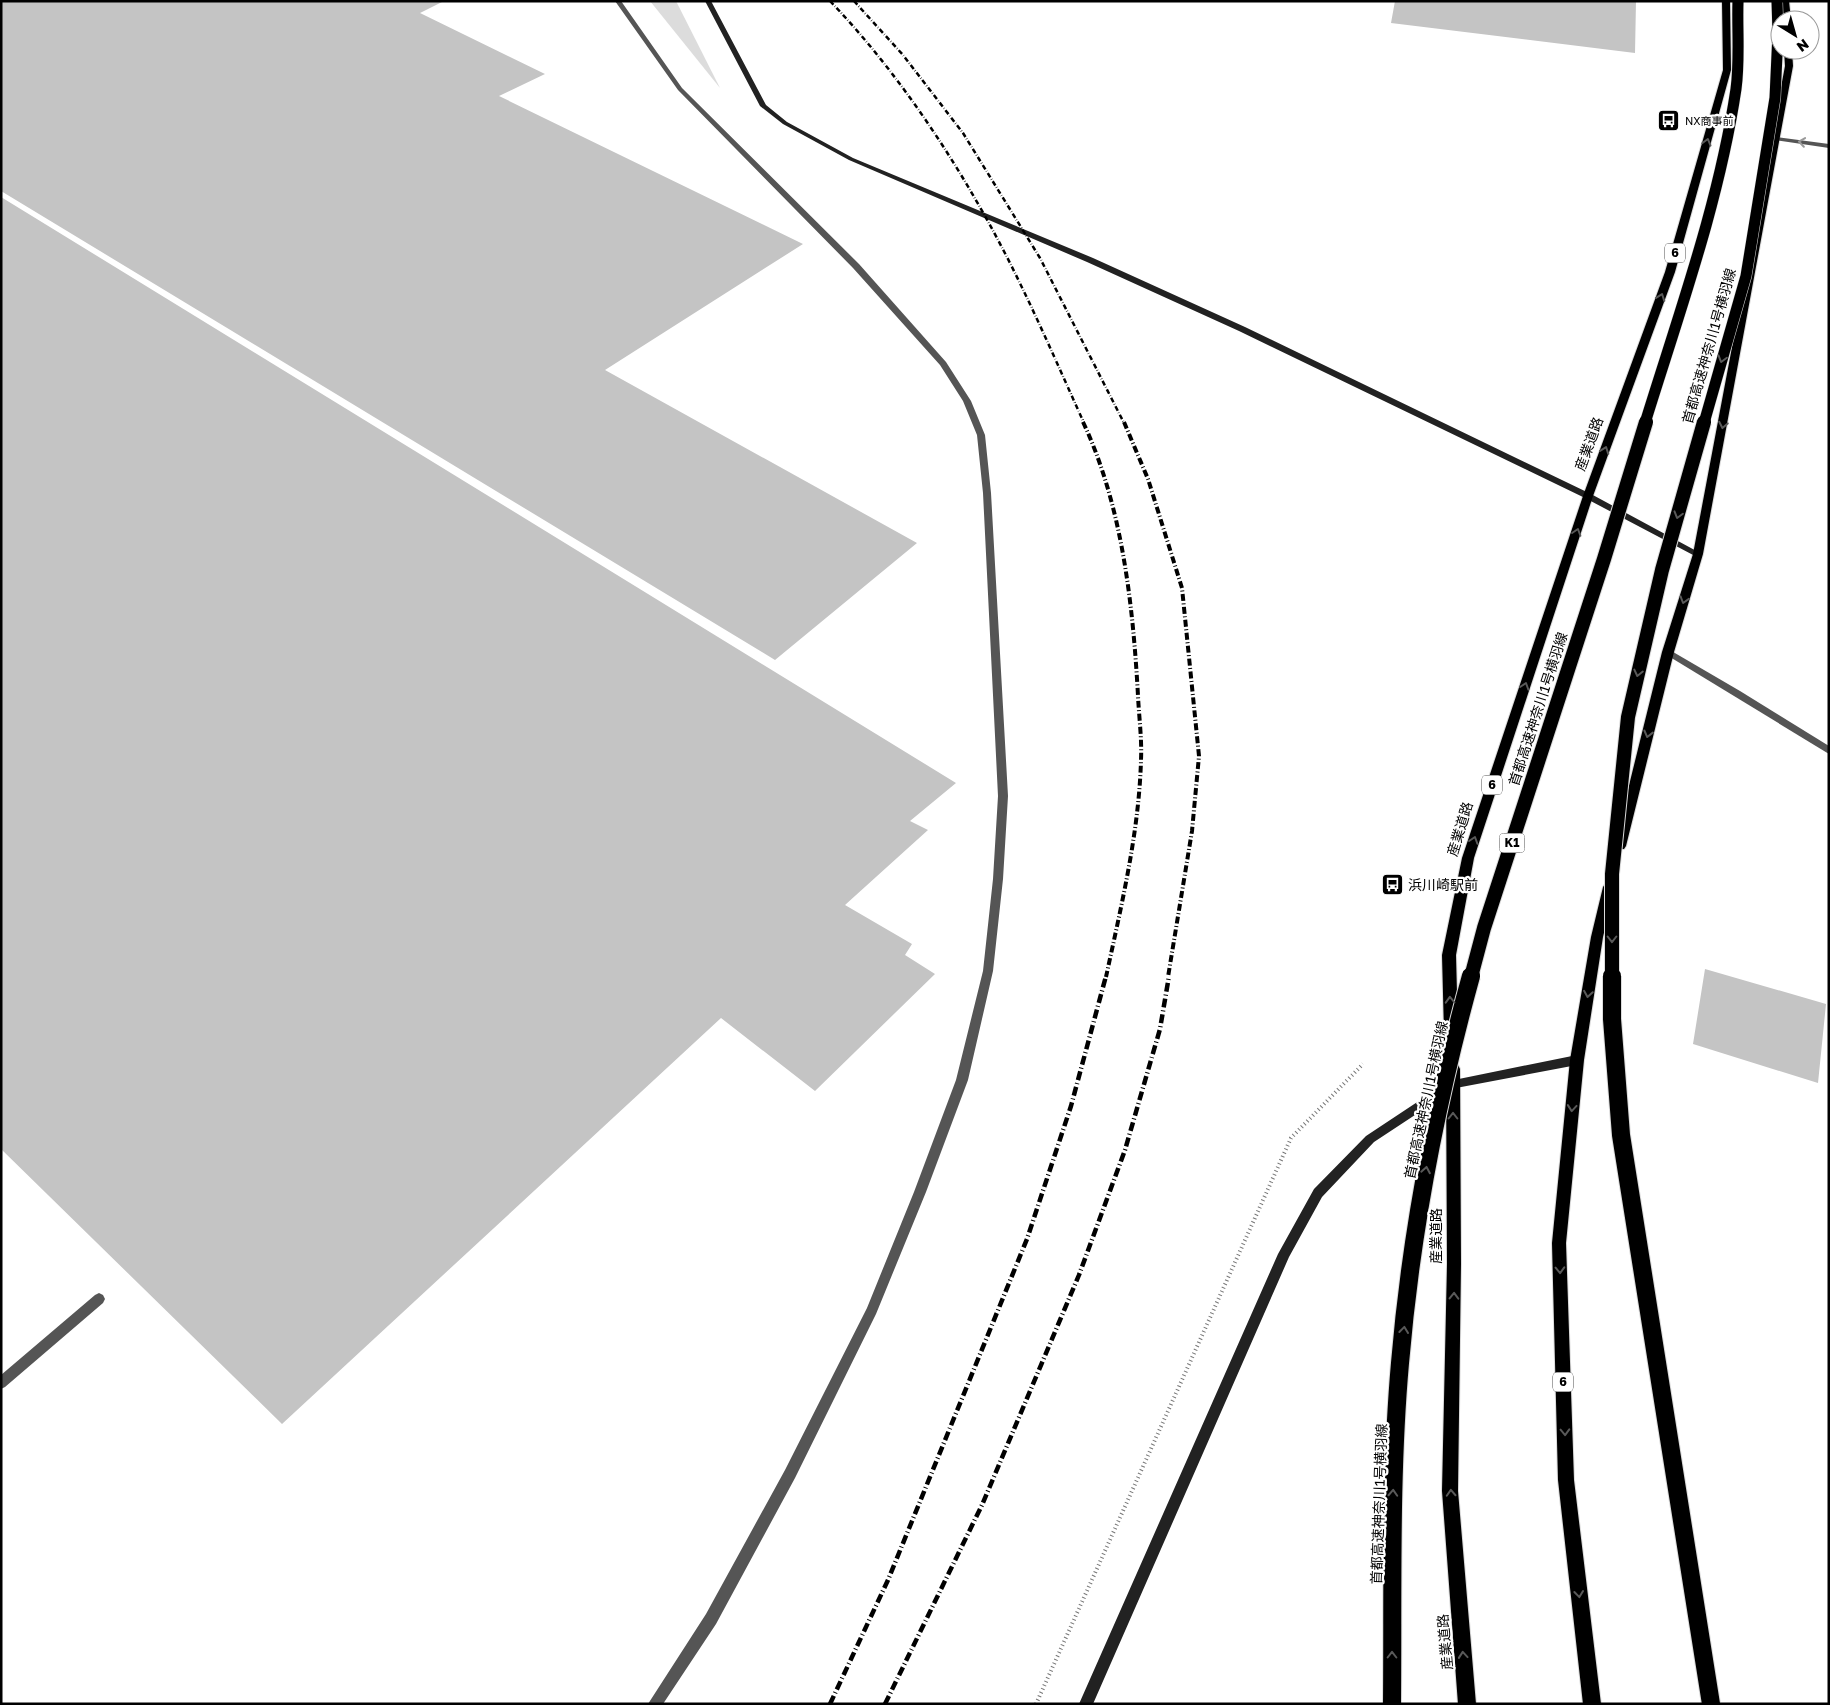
<svg xmlns="http://www.w3.org/2000/svg" width="1830" height="1705" font-family="'Golos Text','Noto Sans JP',sans-serif">
<rect width="100%" height="100%" fill="#fff"/>
<path fill="#dcdcdc" d="M650,1H676L720,88Z"/>
<path fill="#c4c4c4" d="M1,1H444L420,13L545,74L499,96L803,244L605,370L917,543L775,660L1,191Z
M1395,1H1636L1635,53L1391,23Z
M1,197L956,783L910,821L928,830L845,905L912,944L905,955L935,974L815,1091L721,1018L282,1424L1,1149Z
M1705,969L1826,1004L1818,1083L1693,1044Z"/>
<g fill="none" stroke-linecap="round" stroke-linejoin="round">
<defs>
<path id="primary" d="M1722,1H1730L1731,70L1675,272L1593,496L1474,858L1456,955L1458,1032L1456,1036L1451,1038L1446,1036L1444,1032L1442,955L1462,858L1583,496L1665,272L1723,70Z
M1781,1H1789L1791,20H1783Z
M1784,50H1792L1793,66L1703,554L1674,652L1626,846L1624,849H1616L1614,846L1662,652L1693,554L1785,66Z
M1609,882L1613,884L1615,887L1603,937L1584,1060L1566,1243L1574,1480L1601,1704H1583L1558,1480L1552,1243L1570,1060L1591,937L1603,887L1605,884Z
M1453,1063L1458,1065L1460,1069L1461,1264L1458,1491L1476,1704H1458L1442,1491L1447,1264L1446,1069L1448,1065Z"/>
</defs>
<use href="#primary" stroke="#dbdbdb" stroke-width="2"/>
<path stroke="#777" stroke-width="4" stroke-dasharray="1 3" stroke-linecap="butt" d="M1036,1704L1291,1138L1363,1064"/>
<path fill="#555" fill-rule="evenodd" d="M615,1H621L682,88L859,264L946,362L971,401L985,435L991,493L1008,796L1003,879L993,971L968,1080L926,1192L876,1314L795,1478L716,1624L663,1704H648L706,1614L785,1470L867,1308L914,1192L956,1080L983,971L993,879L998,796L983,493L977,435L963,401L940,365L853,268L678,90Z
M1776,137L1829,144V148L1774,140L1773,139Z
M99,1293L103,1295L105,1299L103,1303L5,1387L1,1389V1375L95,1295Z"/>
<path fill="#555" fill-rule="evenodd" d="M1668,649L1740,691L1829,746V754L1665,654L1663,652L1665,650Z"/>
<path fill="#222" fill-rule="evenodd" d="M705,1H711L766,105L787,122L853,158L1093,258L1245,327L1591,494L1702,554L1701,556H1695L1585,498L1239,331L1087,262L849,160L783,124L760,106Z
M1577,1055L1581,1057L1582,1060L1581,1063L1577,1065L1456,1088L1374,1142L1322,1197L1289,1257L1093,1704H1079L1278,1254L1314,1189L1366,1136L1449,1081Z"/>
<use href="#primary" fill="#000" fill-rule="evenodd"/>
<path stroke="#000" stroke-width="2.5" stroke-dasharray="5 2 0.5 2" stroke-linecap="butt" d="M830,1C902,76 964,172 1011,265C1037,317 1060,370 1084,423
M854,1L903,55L963,133L1040,258L1124,423"/>
<path stroke="#000" stroke-width="4" stroke-dasharray="7 2.5 1 2.5" stroke-linecap="butt" d="M1083,422C1122,505 1133,604 1138,696C1139,717 1142,739 1141,760C1139,833 1121,907 1106,977
M1124,422L1148,479L1182,588L1199,756L1192,831L1168,977"/>
<path stroke="#000" stroke-width="4.5" stroke-dasharray="9 3 1 3" stroke-linecap="butt" d="M830,1704L888,1580L1027,1239L1071,1106L1106,976
M885,1704L982,1505L1079,1275L1125,1150L1160,1029L1169,976"/>
<defs>
<path id="highway-bridge-far2" d="M1645,423C1679,313 1719,203 1736,89C1740,60 1737,30 1738,1
M1704,423L1746,276L1775,98L1778,33L1777,1"/>
<path id="highway-bridge-far1" d="M1471,977L1484,928L1604,559L1646,422
M1612,977V874L1628,717L1662,570L1704,422"/>
<path id="highway-bridge" d="M1612,976V1019L1621,1135L1711,1704
M1392,1704C1393,1591 1390,1476 1400,1363C1411,1232 1436,1103 1471,976"/>
</defs>
<use href="#highway-bridge-far2" stroke="#dbdbdb" stroke-width="12" stroke-linecap="butt"/>
<use href="#highway-bridge-far1" stroke="#dbdbdb" stroke-width="16" stroke-linecap="butt"/>
<use href="#highway-bridge" stroke="#dbdbdb" stroke-width="20" stroke-linecap="butt"/>
<use href="#highway-bridge-far2" stroke="#000" stroke-width="11"/>
<use href="#highway-bridge-far1" stroke="#000" stroke-width="14"/>
<use href="#highway-bridge" stroke="#000" stroke-width="18"/>
</g>
<defs><path id="oneway-chevron" d="M-2-3.5L2.5 0L-2 3.5" fill="none" stroke-width="1.6" stroke-linecap="round" stroke-linejoin="round" transform="scale(1.25)"/></defs>
<g stroke="#595959">
<use href="#oneway-chevron" transform="translate(1707 142) rotate(-74)"/>
<use href="#oneway-chevron" transform="translate(1661 297) rotate(-70)"/>
<use href="#oneway-chevron" transform="translate(1722 359) rotate(106)"/>
<use href="#oneway-chevron" transform="translate(1723 425) rotate(101)"/>
<use href="#oneway-chevron" transform="translate(1605 450) rotate(-70)"/>
<use href="#oneway-chevron" transform="translate(1678 515) rotate(106)"/>
<use href="#oneway-chevron" transform="translate(1577 532) rotate(-72)"/>
<use href="#oneway-chevron" transform="translate(1684 600) rotate(107)"/>
<use href="#oneway-chevron" transform="translate(1638 673) rotate(103)"/>
<use href="#oneway-chevron" transform="translate(1525 686) rotate(-72)"/>
<use href="#oneway-chevron" transform="translate(1648 734) rotate(104)"/>
<use href="#oneway-chevron" transform="translate(1474 840) rotate(-72)"/>
<use href="#oneway-chevron" transform="translate(1612 939) rotate(90)"/>
<use href="#oneway-chevron" transform="translate(1588 994) rotate(99)"/>
<use href="#oneway-chevron" transform="translate(1450 1000) rotate(-92)"/>
<use href="#oneway-chevron" transform="translate(1572 1108) rotate(95)"/>
<use href="#oneway-chevron" transform="translate(1453 1116) rotate(-90)"/>
<use href="#oneway-chevron" transform="translate(1426 1170) rotate(-80)"/>
<use href="#oneway-chevron" transform="translate(1560 1270) rotate(88)"/>
<use href="#oneway-chevron" transform="translate(1454 1296) rotate(-89)"/>
<use href="#oneway-chevron" transform="translate(1404 1330) rotate(-83)"/>
<use href="#oneway-chevron" transform="translate(1565 1432) rotate(88)"/>
<use href="#oneway-chevron" transform="translate(1393 1493) rotate(-87)"/>
<use href="#oneway-chevron" transform="translate(1451 1493) rotate(-93)"/>
<use href="#oneway-chevron" transform="translate(1579 1594) rotate(83)"/>
<use href="#oneway-chevron" transform="translate(1392 1655) rotate(-90)"/>
<use href="#oneway-chevron" transform="translate(1463 1655) rotate(-95)"/>
</g>
<use stroke="#999" href="#oneway-chevron" transform="translate(1802 142) rotate(-172)"/>
<defs>
<symbol id="bus-square" viewBox="-11 -11 22 22"><rect x="-9" y="-9" width="18" height="18" rx="4" fill="#000" stroke="#fff"/><path d="M-5-6H5V4H4V6H2V4H-2V6H-4V4H-5ZM-3.5-4V0h7V-4ZM-3.5 1.2v1.5H-2V1.2ZM2 1.2v1.5H3.5V1.2Z" fill="#fff"/></symbol>
</defs>
<g fill-rule="evenodd">
<use href="#bus-square" x="1656" y="108" width="25" height="25"/>
<use href="#bus-square" x="1380" y="872" width="25" height="25"/>
</g>
<g text-anchor="middle" stroke-width="4.5" stroke-linejoin="round" paint-order="stroke">
<g font-size="11" fill="#000" stroke="#fff" text-anchor="start">
<text x="1685" y="125">NX商事前</text>
</g>
<g fill="#fff" stroke="#4c4c4c" stroke-width="1">
<rect x="1665" y="243.5" width="20" height="19" rx="4"/>
<rect x="1482" y="775.5" width="20" height="19" rx="4"/>
<rect x="1499.5" y="833.5" width="25" height="19" rx="4"/>
<rect x="1553" y="1372.5" width="20" height="19" rx="4"/>
</g>
<g font-size="12" font-weight="bold" fill="#000">
<text x="1675" y="257">6</text>
<text x="1492" y="789">6</text>
<text x="1512" y="847">K1</text>
<text x="1563" y="1386">6</text>
</g>
<g font-size="14" fill="#000" stroke="#fff">
<text transform="translate(1709 346) rotate(-74)" y="5">首都高速神奈川1号横羽線</text>
<text transform="translate(1589 444) rotate(-70)" y="5">産業道路</text>
<text transform="translate(1538 709) rotate(-72)" y="5">首都高速神奈川1号横羽線</text>
<text transform="translate(1460 829) rotate(-73)" y="5">産業道路</text>
<text transform="translate(1426 1100) rotate(-78)" y="5">首都高速神奈川1号横羽線</text>
<text transform="translate(1436 1236) rotate(-90)" y="5">産業道路</text>
<text transform="translate(1379 1504) rotate(-88)" y="5">首都高速神奈川1号横羽線</text>
<text transform="translate(1445 1642) rotate(-95)" y="5">産業道路</text>
</g>
<g font-size="14" fill="#000" stroke="#fff" text-anchor="start">
<text x="1408" y="890">浜川崎駅前</text>
</g>
</g>
<rect width="1830" height="1705" fill="none" stroke="#000000" stroke-width="5"/>
<g transform="translate(1795 35) rotate(143)"><circle r="24" fill="#ffffff" stroke="#999999"/>
<path d="M0-4L9 19L0 12L-9 19Z" fill="#000000"/>
<text y="-8" font-size="14" font-weight="bold" text-anchor="middle" fill="#000000">N</text>
</g>
</svg>
